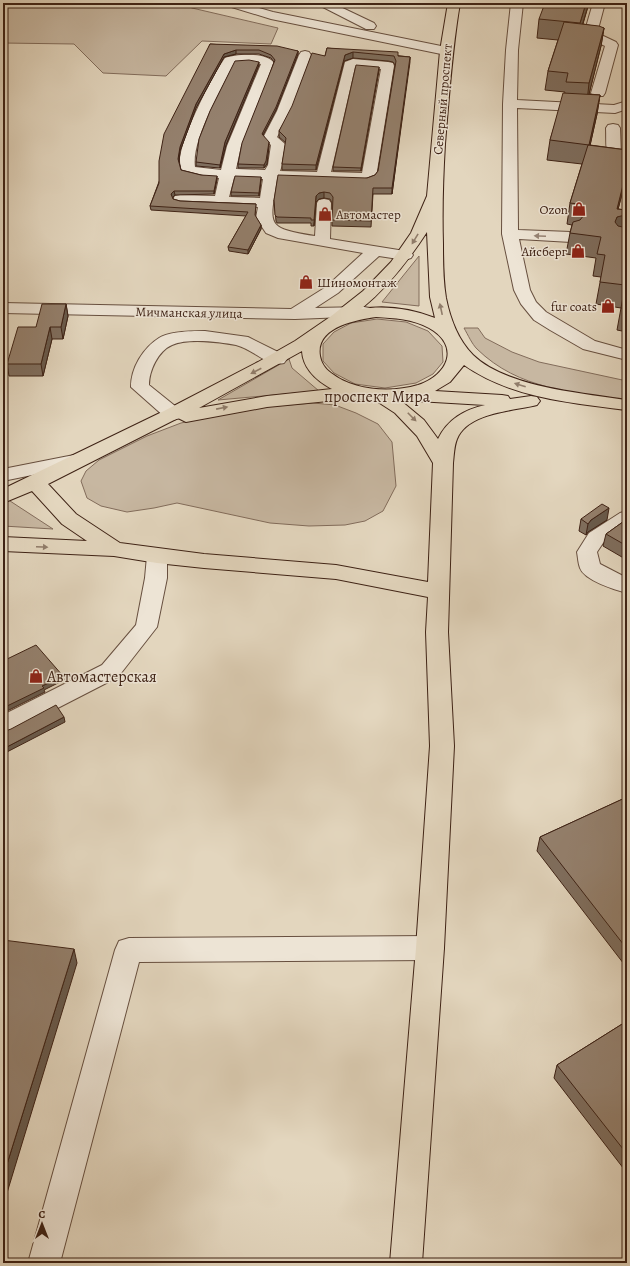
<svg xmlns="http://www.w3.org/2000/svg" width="630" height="1266" font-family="Alegreya,serif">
<rect width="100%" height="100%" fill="#e3d6be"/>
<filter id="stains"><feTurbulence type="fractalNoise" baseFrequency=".005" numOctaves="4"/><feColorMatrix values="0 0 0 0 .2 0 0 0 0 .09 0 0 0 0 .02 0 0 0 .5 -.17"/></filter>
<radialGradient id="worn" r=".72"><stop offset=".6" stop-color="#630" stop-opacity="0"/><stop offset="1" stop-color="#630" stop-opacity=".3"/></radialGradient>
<path fill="#c7b7a1" stroke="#826c5b" d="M3,3H181L192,8L278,28L271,44L202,41L166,76L103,73L74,44L3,43Z
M419,256V306L382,302Z
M377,319L406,322L428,331L442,346L443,362L433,374L416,383L385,388L355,384L334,373L323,361V344L334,332L351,323Z
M464,328H478L485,338L512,352L539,362L627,381V400C573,392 519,390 477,349C472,344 468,335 464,328Z
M289,359L292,368L319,391L218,400Z
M313,403L335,405L356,413L378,424L392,442L396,486L383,511L365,521L345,525L309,526L270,523L177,503L154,508L127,512L101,506L87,498L81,481L86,471L99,460L147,436L181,423L251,408Z
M7,499L53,529L3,526V501Z"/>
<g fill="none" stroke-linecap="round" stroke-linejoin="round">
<defs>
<path id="minor" d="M223,3H242L273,12L446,47L450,48L452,51L450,54L446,55L271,19L225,5Z
M317,3H332L374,23L376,26L374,29H366L319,5Z
M511,3H523L518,50L517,100L614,105L627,101V109L615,113L517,108L518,230L571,232L576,234L579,237L576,240L571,242L519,239L530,290L536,302L546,312L595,341L627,350V360L583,349L550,330L534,320L521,304L514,290L502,234L503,104L506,50Z
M593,3H605L597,33L616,42L618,45L605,93L603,96H593L591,93L605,46L586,37L584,34Z
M305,51L309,52L311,55L291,111L277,137L285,144L282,165L280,171L317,172L345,62L353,59L388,62L393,63L394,66L376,177L374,180L367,182L277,179C270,225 264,228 315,236L317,203L319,200L324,199L329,200L331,203L330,239L411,252L413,255L411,258L405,260L379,256L338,293L315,308L364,307L370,308L372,312L370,316L295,319L3,313V303L291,309L326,287L363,253L278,238L266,233L256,218L258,207L180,203L175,202L173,199L175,196L180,195L215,196L219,178L202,177L183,173C181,170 180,165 180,161C180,140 212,76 225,58C236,54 267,52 274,63L241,146L236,169L265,170L268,165L271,145L263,138L277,111L299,55L301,52ZM249,62L261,64L227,146L221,170L195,167C191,140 222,88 234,63ZM355,67L381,69L362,173L331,172ZM234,178L263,179L260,198L229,197Z
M613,124L618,125L620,128L621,156L627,159V168C602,162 607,149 606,128L608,125Z
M205,331L248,337L284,355L287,359L284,363C267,367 253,349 236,345C220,342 188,338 172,345C158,351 149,371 149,385L180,410L182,414L180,418L173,420L166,418L131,387C131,368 143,348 159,338C170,331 193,331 205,331Z
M79,454L86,456L89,460L86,464L3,481V469Z
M627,511V527L603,543L597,552L600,564L627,578V593C615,590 584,580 580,568C578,563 578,557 577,552L589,533L620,513Z
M157,549L164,551L167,556V578L157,627L118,677L11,732L3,735V715L102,665L136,625L145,578L147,556L150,551Z
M430,936L440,939L444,948L440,957L430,960L139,962L60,1263H28L115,950L119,941L129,938Z"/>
<path id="major" d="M448,3H460C452,50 449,97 445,144C443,178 442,210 443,244C443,261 443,280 446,298C450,318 458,340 473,355C506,387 582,393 627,400V410C571,403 511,398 464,365L450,382L435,391L502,395L508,396L510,399L531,396L537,397L540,401L537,405C514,411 468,412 457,439C454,446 454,455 453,463L448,632L454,746L444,948L422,1263H390L416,948L430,746L426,632L428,597L336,579L204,568L157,563L114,556L3,551V537L87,541L62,524L32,491L3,503V489L164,411L258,362L295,341L330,317L363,291L391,262L411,233L427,196L440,51ZM427,232L430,297L435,318C412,309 385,305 361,309C388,287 408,261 427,232ZM376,317C394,318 413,319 429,328C461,346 448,375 418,385C391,393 354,391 331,373C325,369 321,362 320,356C315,327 356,320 376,317ZM302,351C303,369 317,381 332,389L267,396L199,408ZM349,399L375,400L395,413L417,436L433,463L428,582L336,565L204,554L120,543L76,514L48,484L178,418L186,422L267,407ZM400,400L485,405C464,410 448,419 438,439L424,420Z"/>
</defs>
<use href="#minor" stroke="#674f3f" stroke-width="2"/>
<use href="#major" stroke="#3e2215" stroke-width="2"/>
<use href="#minor" fill="#ede4d5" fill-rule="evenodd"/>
<use href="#major" fill="#e3d6be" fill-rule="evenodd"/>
</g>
<path fill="#7f6e5e" stroke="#3e2215" d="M589,3L583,24L604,28L601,46L589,94L600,95L597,114L590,145L627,150V175L618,209L626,210L623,227L627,228V332L617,330L621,308L596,304L601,277L593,276L596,258L566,254L570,233L572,225L567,224L570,203L582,164L547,160L550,140L565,92L545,90L548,71L558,40L537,38L539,19Z
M210,44L298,51V54L276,110L263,135L269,146L267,164L264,168H238V164L274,62L271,58L259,54H236L224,57L196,108L180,151L179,161L181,170L217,179L214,194L175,195L173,197V199L180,201L256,204L255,216L261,225V229L248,254L229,251L228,247L246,216L151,210L150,206Z
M327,48L410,57L392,194H373L371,227L332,226V203L330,199L324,198L319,199L316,202L314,226H311V223H277L276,221L274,200L367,178L375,175L378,171L395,65L393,62L388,61L353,58L344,61L316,170H282V164L286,143L279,137V131L325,56Z
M259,65L226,145L220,168L196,166V162Z
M379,70L361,171H333V167Z
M261,180L259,196H231V192Z
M66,304L68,316L63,339H52L43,376H9L7,364L36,327Z
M581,519L607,520L588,532L586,535L579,531Z
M627,519V560L603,546L606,534Z
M627,797V968L537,851L540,837Z
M627,1021V1173L554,1078L557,1065Z"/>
<path fill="#685a4c" stroke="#3e2215" d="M586,3H589L577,42L580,23Z
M604,28L601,46L587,102L589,83Z
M236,50V54L224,57L196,108L180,151L179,163L178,159L180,147L196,104L224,54Z
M298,51V54L276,110L262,137V134Z
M353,52V58L344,61L316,170V165L345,55Z
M410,57V62L392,194V188Z
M259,62V65L226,145L220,168V165L225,142Z
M379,67V70L361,171V168Z
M600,95L597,114L586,164L589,145Z
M269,142V146L267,164L264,168V165Z
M627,169V175L615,221L617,217L626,210L621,237L611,244L617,209Z
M217,176V179L214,194V191Z
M261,177V180L259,196V193Z
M174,191L175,195L172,198L171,194Z
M324,192V198L319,199L316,202L314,226L316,196L319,193Z
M261,225V229L248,254V250Z
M66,304L68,316L63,339L61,327Z
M50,327L52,339L43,376L41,364Z
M609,508L607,520L588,532L586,535L588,524L591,520Z
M63,676L64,680L44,690L45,692L3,713V708L42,686Z
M64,717L65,722L3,754V749Z
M74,949L77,963L3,1206V1177Z"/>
<path fill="#94806d" stroke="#3e2215" d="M545,3H586L580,23L539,19Z
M564,22L599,26L604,28L589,83L566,82L568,73L548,71Z
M210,44L277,46L298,51L276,107L262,134L269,142L266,161L264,165L238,164L242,143L275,60L271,55L259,50H236L224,54L196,104L180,147L178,159L181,170L201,175L217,176L214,191H174L171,194L173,199L180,201L256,204L255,215L261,225L248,250L228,247L248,212L150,206L159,183V161L164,134Z
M327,48L398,52V56L410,57L392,188H373L371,221L332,220L333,197L330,193L324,192L319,193L316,196L314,220H311V218L277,217L275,215L274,200L278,175L367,178L375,175L378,171L396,61L394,56L353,52L345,55L316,165L282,164L286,138L279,131L292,106L312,53L325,56Z
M249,60L259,62L225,142L220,165L196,162L199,139L210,111L235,61Z
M356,65L379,67L361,168L333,167Z
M563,93L600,95L589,145L550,140Z
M588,145L627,150V169L617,209L626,210L625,215L617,217L615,222L618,226L627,228V309L621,308L625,285L600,282L605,255L597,254L601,237L570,233L573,222L580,220L584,215L576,209L578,204L570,203Z
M235,176L261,177L259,193L231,192Z
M42,304H66L61,327H50L41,364H7L18,327H36Z
M602,504L609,508L591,520L588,524L581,519Z
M627,519V546L606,534Z
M36,645L63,676L42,686L44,688L3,708V661Z
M56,705L64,717L3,749V732L11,729Z
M627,797V949L540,837Z
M3,940L74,949L3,1177Z
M627,1021V1154L557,1065Z"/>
<defs><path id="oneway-solid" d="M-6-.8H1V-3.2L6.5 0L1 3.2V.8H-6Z"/></defs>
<use fill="#968375" href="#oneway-solid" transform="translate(540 236) rotate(-177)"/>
<g fill="#907c6a">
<use href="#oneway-solid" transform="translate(415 239) rotate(121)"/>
<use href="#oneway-solid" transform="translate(441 309) rotate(-102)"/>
<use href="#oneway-solid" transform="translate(256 371) rotate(153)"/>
<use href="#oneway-solid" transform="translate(520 385) rotate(-162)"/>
<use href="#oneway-solid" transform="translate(222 408) rotate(-11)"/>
<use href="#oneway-solid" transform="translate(412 417) rotate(45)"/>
<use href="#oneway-solid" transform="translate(42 547) rotate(3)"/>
</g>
<defs>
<symbol id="shop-bare" viewBox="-9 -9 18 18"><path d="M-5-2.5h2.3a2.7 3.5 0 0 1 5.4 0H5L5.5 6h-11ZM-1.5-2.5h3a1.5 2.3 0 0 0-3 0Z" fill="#8f2418" stroke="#ede4d5" stroke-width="2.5" paint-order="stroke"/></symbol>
</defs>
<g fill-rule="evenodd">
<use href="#shop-bare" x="569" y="199" width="20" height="20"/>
<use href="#shop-bare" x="315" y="204" width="20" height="20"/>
<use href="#shop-bare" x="568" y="241" width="20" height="20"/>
<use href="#shop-bare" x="296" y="272" width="20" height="20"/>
<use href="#shop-bare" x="598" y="296" width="20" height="20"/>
<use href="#shop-bare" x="26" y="666" width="20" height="20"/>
</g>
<g text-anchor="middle" stroke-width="3" stroke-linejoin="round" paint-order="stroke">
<g font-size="13" fill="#3e2215" stroke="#ede4d5">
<text transform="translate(442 99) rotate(-85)" y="5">Северный проспект</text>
<text transform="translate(189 312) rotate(1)" y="5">Мичманская улица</text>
</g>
<g font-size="13" fill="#3e2215" stroke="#ede4d5" text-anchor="end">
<text x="568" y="214">Ozon</text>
<text x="336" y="219" text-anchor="start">Автомастер</text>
<text x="567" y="256">Айсберг</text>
<text x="317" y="287" text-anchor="start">Шиномонтаж</text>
<text x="597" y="311">fur coats</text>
</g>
<g font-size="16" fill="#3e2215" stroke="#ede4d5">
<text x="377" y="402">проспект Мира</text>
</g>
<g font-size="16" fill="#3e2215" stroke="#ede4d5" text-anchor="start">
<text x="47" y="682">Автомастерская</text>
</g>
</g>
<rect width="630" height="1266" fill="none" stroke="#e3d6be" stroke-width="16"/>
<rect x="4" y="4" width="622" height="1258" fill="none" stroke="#3e2215" stroke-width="2"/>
<rect x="8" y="8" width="614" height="1250" fill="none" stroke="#3e2215"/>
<g transform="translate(42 1224)" stroke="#ede4d5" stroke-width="3" paint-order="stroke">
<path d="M0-3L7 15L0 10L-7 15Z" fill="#3e2215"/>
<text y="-6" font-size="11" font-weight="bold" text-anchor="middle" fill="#3e2215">С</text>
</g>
<rect width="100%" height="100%" filter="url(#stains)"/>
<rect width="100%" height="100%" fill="url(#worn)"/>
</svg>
